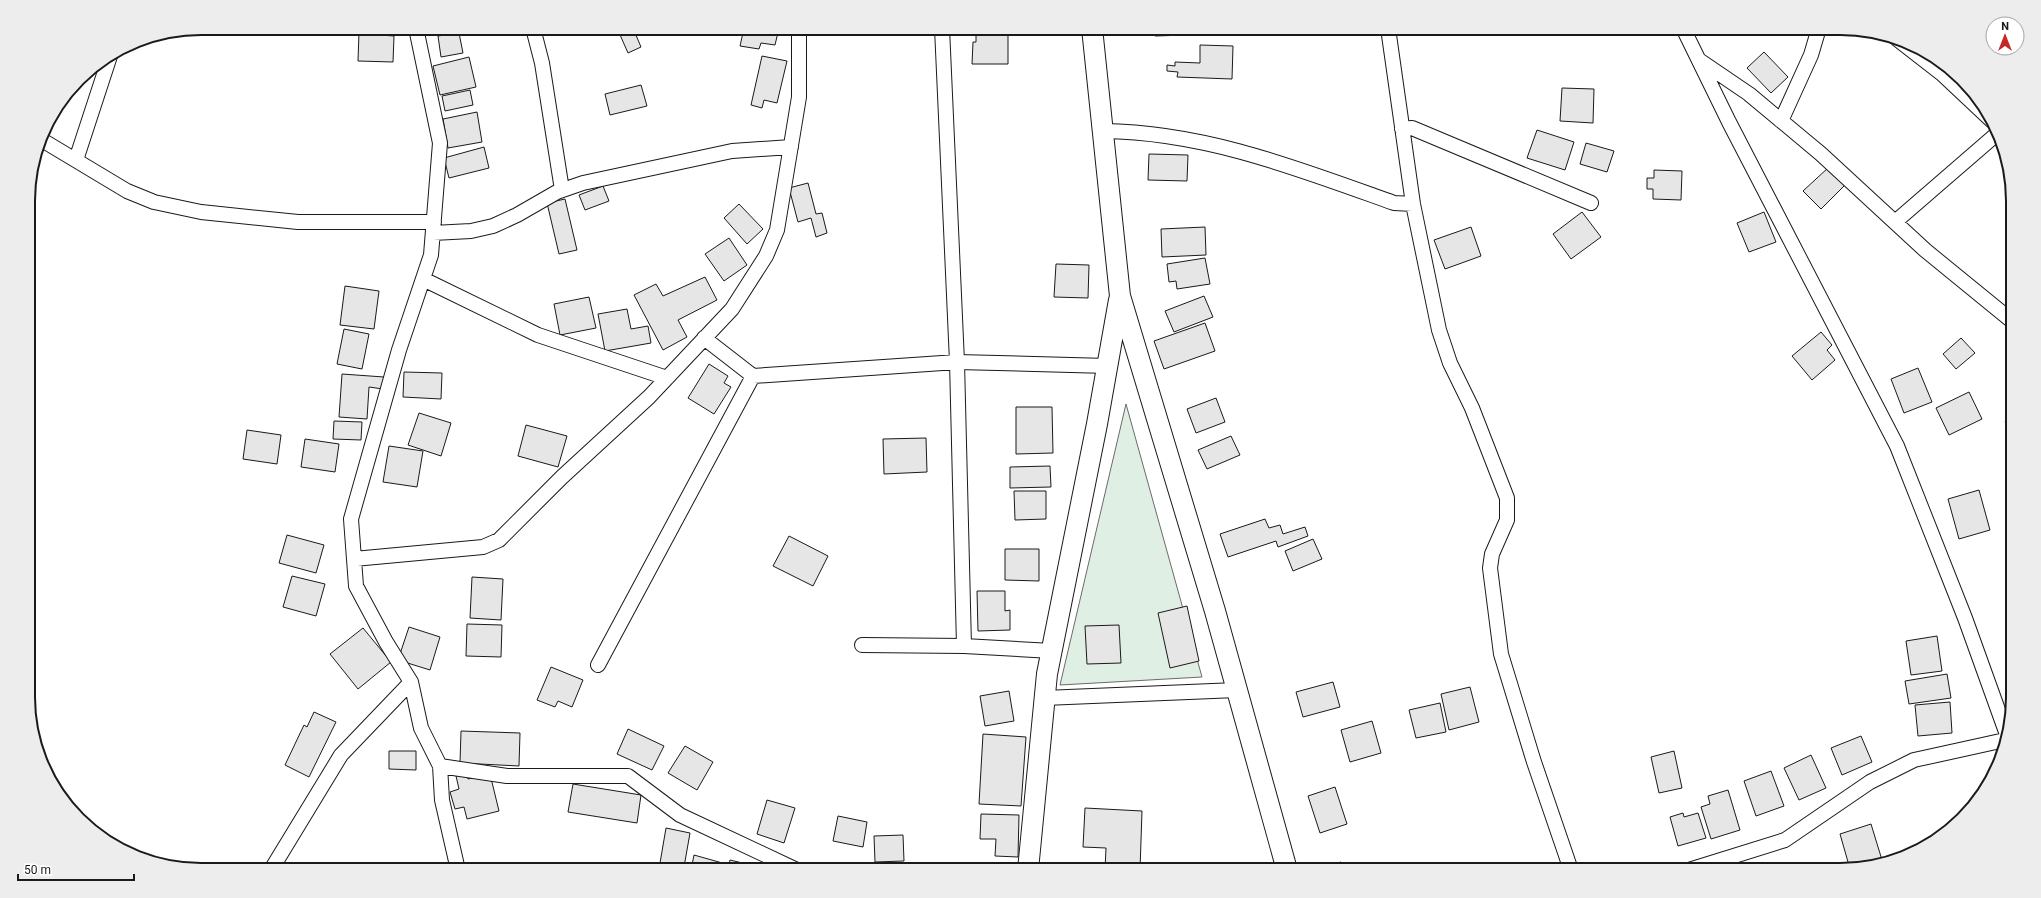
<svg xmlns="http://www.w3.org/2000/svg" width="2041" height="898" font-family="Roboto,sans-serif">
<rect width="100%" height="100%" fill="#fff"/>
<path fill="#e0efe3" stroke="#6a6a6a" d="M1126,404L1202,677L1060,685Z"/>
<path fill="#e6e6e6" stroke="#1a1a1a" d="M427,28H453L454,31L428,35Z
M617,28H633L641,47L628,53Z
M744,28H779L775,45L761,43L759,49L740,46Z
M1155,28H1187V35L1155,36Z
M359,32H380V35L394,36L393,62L358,61Z
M459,33L463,53L441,57L438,36Z
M976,34L1008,35V64H972L973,42H976Z
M1200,45L1233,46L1232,79L1177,77L1178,72L1167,71V65L1175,66V62L1200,63Z
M1764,52L1788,77L1771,93L1747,68Z
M762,56L787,61L777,103L764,100L762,108L751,105Z
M469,57L476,87L440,95L433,66Z
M641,85L647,106L610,115L605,94Z
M1562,88L1594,89L1593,123L1560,121Z
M470,90L473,105L445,111L442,96Z
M477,112L482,142L448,148L443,119Z
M1537,130L1574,142L1565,170L1527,158Z
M1586,143L1614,151L1607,172L1580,164Z
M484,147L489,168L449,178L444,158Z
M1149,154L1188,155L1187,181L1148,180Z
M1829,167L1846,184L1821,209L1803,191Z
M1654,170L1682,171L1681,200L1653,199V189H1647V178H1654Z
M808,183L816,214L822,213L827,233L816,237L811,218L798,222L789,188Z
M603,186L609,201L585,210L579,195Z
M565,199L577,250L559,254L547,203Z
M739,204L763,229L747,244L724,218Z
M1582,212L1601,237L1571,259L1553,234Z
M1764,212L1776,242L1749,252L1737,223Z
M1205,227L1206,255L1162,257L1161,229Z
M1471,227L1481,256L1445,269L1434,240Z
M729,238L747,265L724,281L705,254Z
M1205,258L1210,284L1177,289L1176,281L1169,282L1167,264Z
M1056,264L1089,265L1088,298L1054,297Z
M705,277L717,300L678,320L687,337L663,350L634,295L656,284L663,296Z
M345,286L379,291L374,329L340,325Z
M1204,296L1213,317L1174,332L1165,311Z
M589,297L596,328L560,335L554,304Z
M627,309L631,329L648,326L651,343L605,351L598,314Z
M1205,323L1215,351L1164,369L1154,341Z
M344,329L369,334L362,369L337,364Z
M1821,332L1832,345L1827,350L1835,360L1812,380L1792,356Z
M1961,338L1975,353L1956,369L1943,354Z
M709,364L728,376L724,383L731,387L714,414L688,398Z
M1918,368L1932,402L1904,413L1891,379Z
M404,372L442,373L441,399L403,397Z
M342,374L384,377L383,389L369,387L367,419L339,417Z
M1969,392L1982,419L1949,435L1936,408Z
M1216,398L1225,422L1196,433L1187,409Z
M1016,407H1052L1053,453L1016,454Z
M419,413L451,423L441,456L408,445Z
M2012,416V441L2006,432L2010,429L2005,421Z
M334,421L362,422L361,440L333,439Z
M526,425L567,436L558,467L518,456Z
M247,430L281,435L277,464L243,459Z
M1231,436L1240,455L1207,469L1198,450Z
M926,438L927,472L884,474L883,439Z
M305,439L339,444L335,472L301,467Z
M389,446L423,451L417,487L383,482Z
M1050,466L1051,487L1010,488V467Z
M1979,490L1990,530L1959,539L1948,499Z
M1014,491H1046V519L1015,520Z
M1265,519L1269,528L1280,525L1283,534L1305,527L1308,536L1278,547L1276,541L1228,557L1220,534Z
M287,535L324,545L316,573L279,563Z
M789,536L828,556L813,586L773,566Z
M1313,539L1322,559L1293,571L1285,551Z
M1005,549H1039V581L1005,580Z
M292,576L325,584L316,616L283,607Z
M472,577L503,579L501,620L470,618Z
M977,591H1005V611L1010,610V630L978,631Z
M1187,606L1199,661L1170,668L1158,613Z
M467,624L502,625L501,657L466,656Z
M1119,625L1121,663L1087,664L1085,626Z
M409,627L440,637L430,670L398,660Z
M363,628L391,662L358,689L330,654Z
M1937,636L1942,671L1911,675L1906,641Z
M551,667L583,680L572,707L558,701L555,707L537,700Z
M1947,674L1951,698L1909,704L1905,681Z
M1333,682L1340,707L1303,717L1296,692Z
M1470,687L1479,722L1449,730L1441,694Z
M1009,691L1014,721L985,726L980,696Z
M1950,702L1952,733L1918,736L1915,705Z
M1440,703L1446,732L1416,738L1409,710Z
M314,712L336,722L309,777L285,765L304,725L307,727Z
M1372,721L1381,753L1350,762L1341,730Z
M628,729L664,746L652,770L617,754Z
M461,731L520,733L519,766L460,763Z
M983,734L1026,737L1021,806L979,804Z
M1861,736L1872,762L1842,775L1831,748Z
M685,746L713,762L697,790L668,773Z
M389,751H416V770L389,769Z
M1674,751L1682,788L1659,793L1651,757Z
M1811,755L1826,788L1799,800L1784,768Z
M1771,771L1784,806L1756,816L1744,781Z
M466,773L468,779L490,774L499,811L467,819L464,807L455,809L450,792L459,789L456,776Z
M573,784L641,795L637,823L568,812Z
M1335,787L1347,824L1320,833L1308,796Z
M1728,790L1740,830L1711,839L1701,807L1710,804L1708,796Z
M767,800L795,808L784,843L757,834Z
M1085,808L1142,811L1140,870H1105L1106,848L1083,847Z
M1683,813L1684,817L1698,813L1706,838L1678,846L1670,817Z
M981,814L1019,815L1018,857L995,856L996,839H980Z
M838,816L867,822L863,847L833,841Z
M1871,824L1882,860L1850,869L1840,834Z
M666,828L690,833L684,867L660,863Z
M903,835L904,861L875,862L874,836Z
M694,855L726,864L724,870H691Z
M730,860L759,867L758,870H728Z
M1341,862L1344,870H1314Z"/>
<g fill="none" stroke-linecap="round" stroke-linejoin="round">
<defs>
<path id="street" d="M416,28L440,143L431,255L399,350L351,519L356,586L386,642L411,682L421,728L440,766L507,776H628L680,815L797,870
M533,28L542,63L562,190
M942,28L957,362L964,646
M1388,28L1413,204L1439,330L1450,363L1472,408L1507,498V520L1492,554L1490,568L1501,654L1534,762L1571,870
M1683,28L1729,122L1897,446L1965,618L2006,732
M1897,39L1942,74L1992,121
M1699,60L1749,94L1821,154L1925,250L2012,321
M1781,121L1811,55L1819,28
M1402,129L1412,128L1591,203
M1103,131C1205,132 1299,169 1394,203L1413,204
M42,140L127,191L154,202L201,212L298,222H434
M76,160L110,56
M1895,222L1999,132
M433,233L471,231L493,226L517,215L557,192L583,183L732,151L791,147
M423,279L538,335L667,378
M704,338L753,376L957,362L1108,366
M354,559L483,547L499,540L562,477L649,397L732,309L766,256L777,230L799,97V28
M862,645L964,646L1052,651
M598,665L753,376
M1044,698L1237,690
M440,766L442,800L458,870
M271,870L341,755L411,682
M1689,870L1785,840L1870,782L1914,760L2005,740"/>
<path id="secondary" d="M1092,28L1120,296L1215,611L1287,870
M1028,870L1047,674L1097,424L1119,300"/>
</defs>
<use href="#street" stroke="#1a1a1a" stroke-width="16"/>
<use href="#secondary" stroke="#1a1a1a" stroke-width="22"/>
<use href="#street" stroke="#fff" stroke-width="14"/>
<use href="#secondary" stroke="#fff" stroke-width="20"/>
</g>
<path d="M0 0H2041V898H0ZM201 35H1840A166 166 0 0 1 2006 201V697A166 166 0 0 1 1840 863H201A166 166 0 0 1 35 697V201A166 166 0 0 1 201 35Z" fill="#ededed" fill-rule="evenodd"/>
<path fill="none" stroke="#1a1a1a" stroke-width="2" d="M201 35H1840A166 166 0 0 1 2006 201V697A166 166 0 0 1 1840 863H201A166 166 0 0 1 35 697V201A166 166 0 0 1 201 35Z"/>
<g transform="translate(2005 36)"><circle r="19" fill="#ffffff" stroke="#a3a3a3"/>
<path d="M0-3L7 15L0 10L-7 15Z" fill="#c62828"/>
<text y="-6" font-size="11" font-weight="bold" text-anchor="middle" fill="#1a1a1a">N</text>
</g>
<path d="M18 874v6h116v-6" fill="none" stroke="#1a1a1a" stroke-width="2"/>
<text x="24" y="874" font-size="12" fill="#1a1a1a" stroke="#ffffff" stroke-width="3" paint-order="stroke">50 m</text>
</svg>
